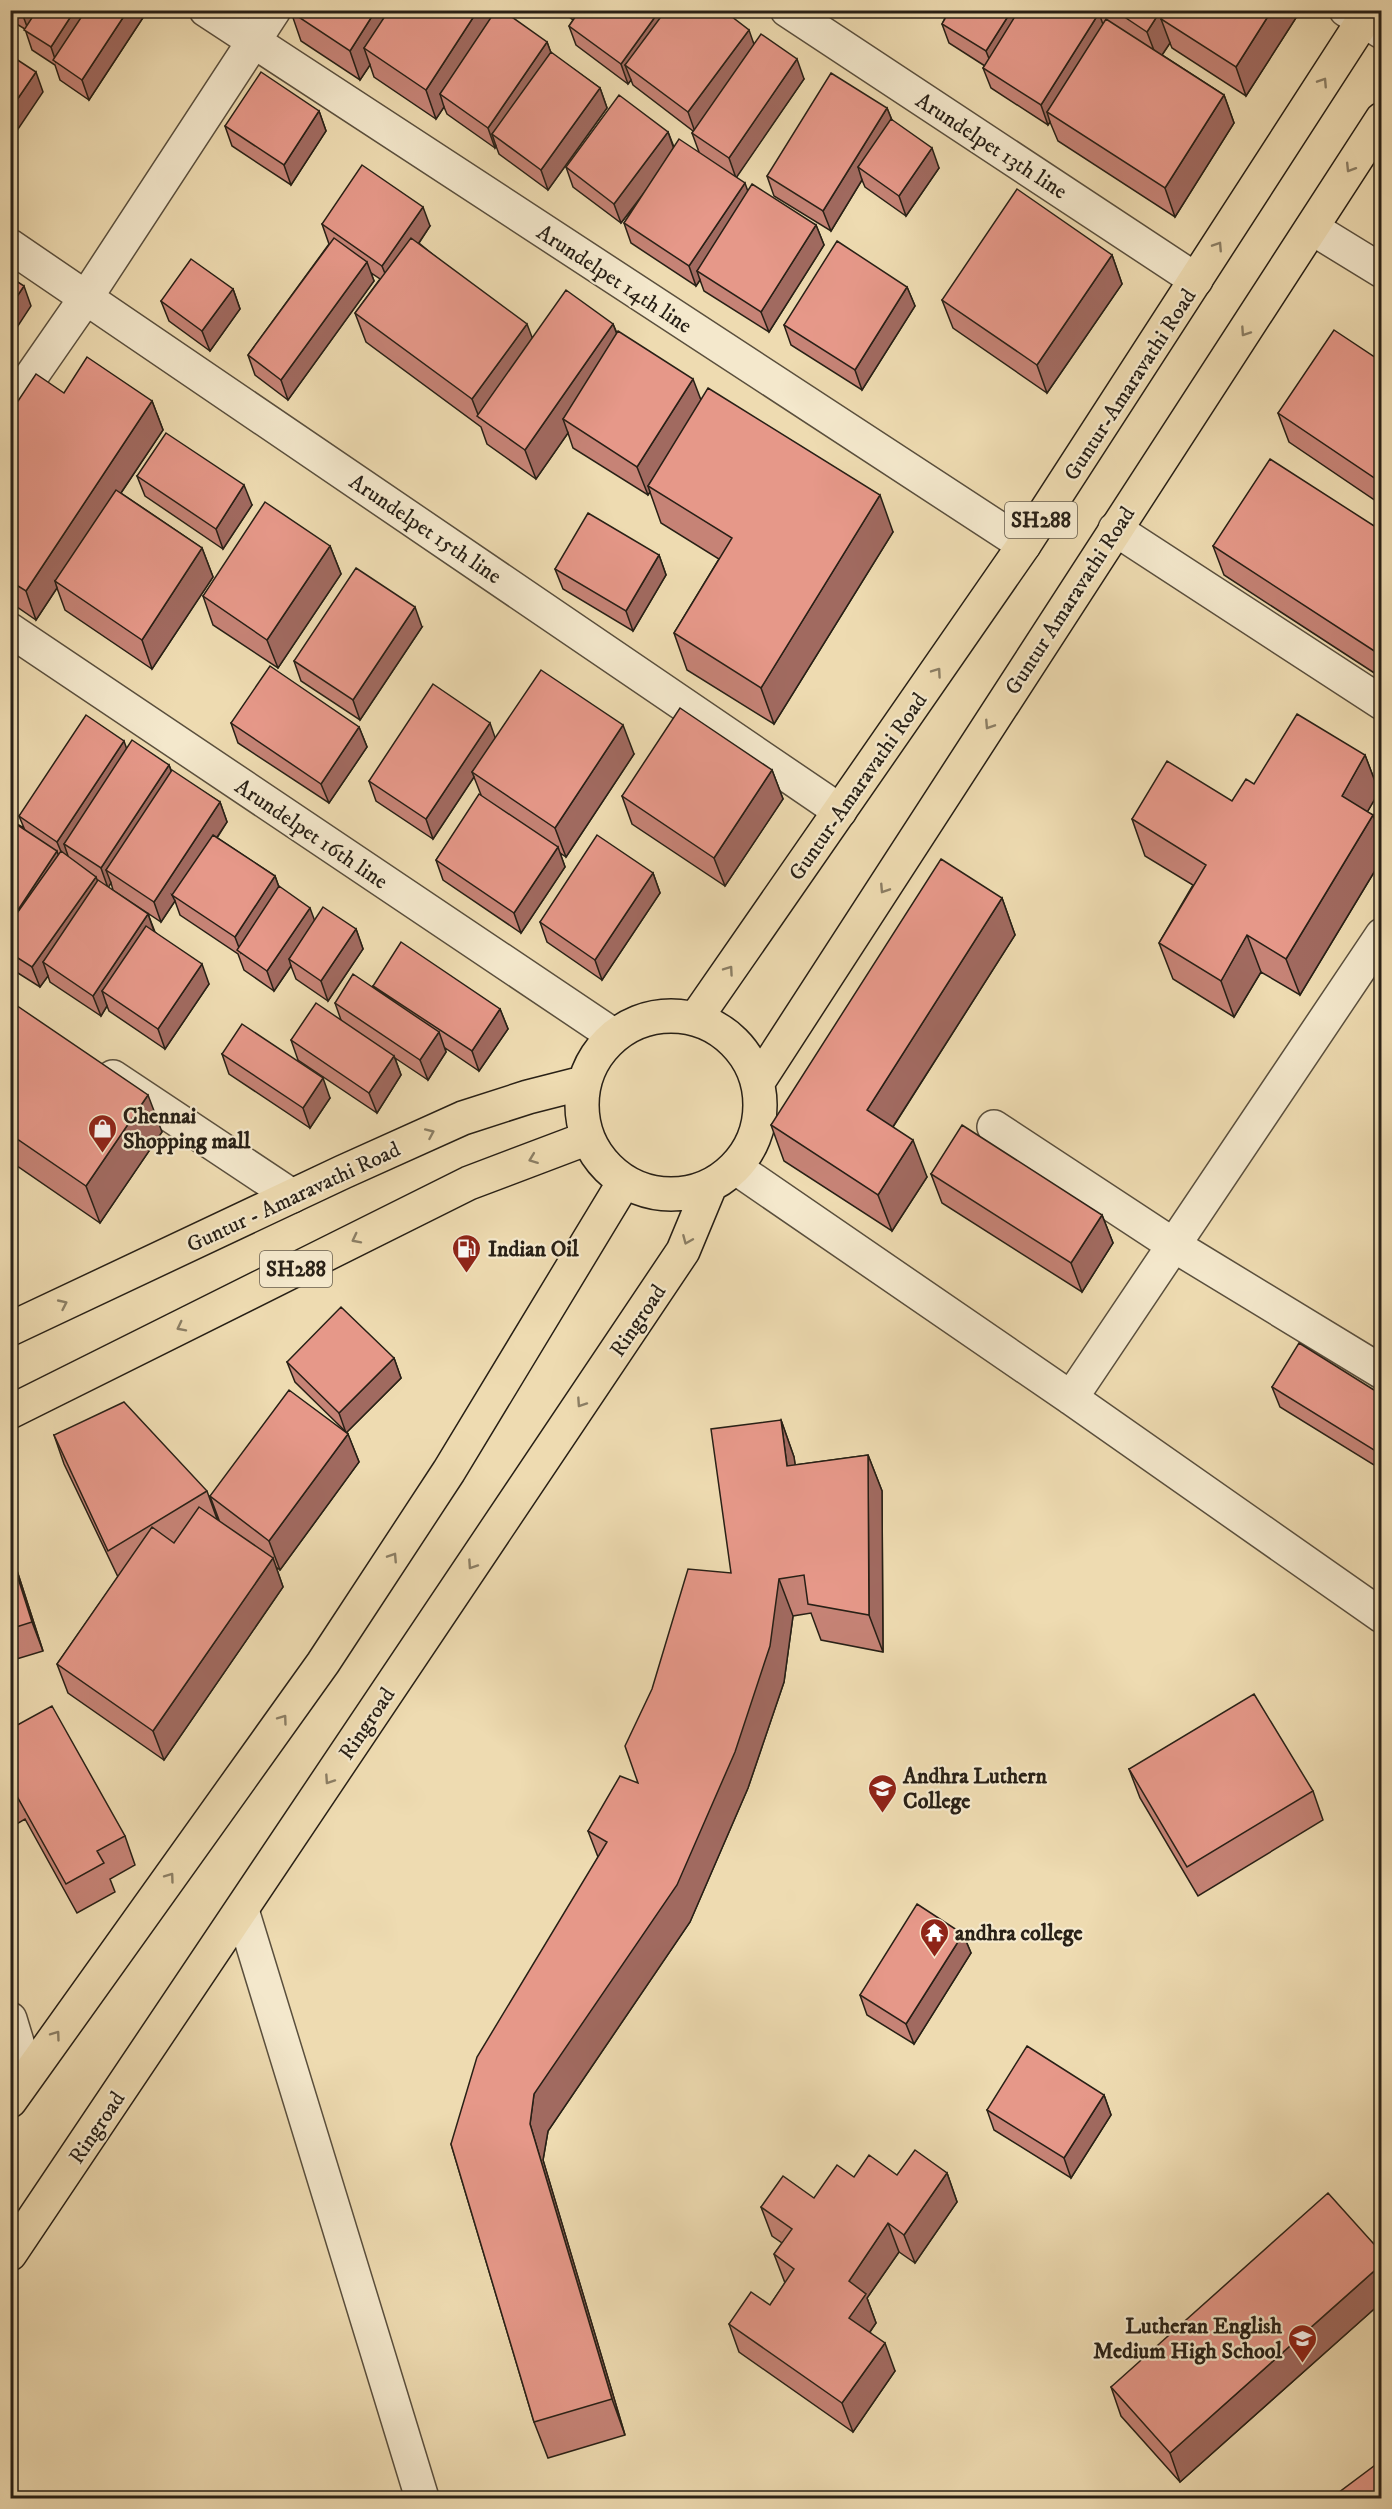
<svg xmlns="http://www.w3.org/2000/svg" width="1392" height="2509" font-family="'IM FELL DW Pica',serif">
<rect width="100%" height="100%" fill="#eedbb1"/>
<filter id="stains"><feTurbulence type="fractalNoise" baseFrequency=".00333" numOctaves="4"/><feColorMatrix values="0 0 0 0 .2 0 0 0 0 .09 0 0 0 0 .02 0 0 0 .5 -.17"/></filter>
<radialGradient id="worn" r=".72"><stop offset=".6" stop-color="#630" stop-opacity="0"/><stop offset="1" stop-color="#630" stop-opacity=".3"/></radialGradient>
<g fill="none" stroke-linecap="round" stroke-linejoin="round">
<defs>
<path id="minor" d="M206,10L1024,545
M787,10L1196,280
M1346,10L1382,32
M1312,228L1382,271
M10,246L840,811
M10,407L87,296L274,10
M1115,529L1382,703
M10,630L613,1035
M113,1077L292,1196
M994,1127L1175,1246L1382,1372
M736,1168L1071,1398L1382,1616
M1071,1398L1382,935
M242,1910L422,2498
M10,2019L27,2075"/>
<path id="primary" d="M582 1105a89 89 0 1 1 178 0a89 89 0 1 1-178 0Z
M696,1018L1024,545L1370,10
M758,1082L1382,119
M10,1329L343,1172L463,1118L528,1097L583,1083
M10,1412L469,1183L588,1138
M10,2101L323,1663L449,1471L624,1182
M10,2254L683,1251L710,1186"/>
</defs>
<use href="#minor" stroke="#5a4f3d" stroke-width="36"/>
<use href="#primary" stroke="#282016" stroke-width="36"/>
<use href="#minor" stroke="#f4e8cc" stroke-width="33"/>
<use href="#primary" stroke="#eedbb1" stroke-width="33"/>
</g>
<path fill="#c68376" stroke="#282016" stroke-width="1.5" d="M10,10H148L89,100L60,80L55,65L32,50L25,29L10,20Z
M560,10H723L754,43L804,79L736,177L748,191L816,225L824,245L769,332L704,291L700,280L696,286L631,243L624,223L640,199L621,223L573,187L566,167L668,132L674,147L699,152L692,133L693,131L633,85L631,80L628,84L576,45L569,26L573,20Z
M871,10H881L878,15Z
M938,10H1301L1246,96L1172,48L1170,43L1162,55L1224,95L1234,123L1175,217L1058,141L1050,122L1048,125L991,88L983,68L985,66L949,43L942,24L946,16Z
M291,12L547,42L551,53L600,88L607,108L548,190L499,154L496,146L495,148L447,114L444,107L436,119L374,77L370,65L360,80L301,41Z
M887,108L892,120L939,168L906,216L865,187L862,180L831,231L774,196L767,176Z
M319,111L326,131L291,185L232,146L225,126Z
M322,224L430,226L419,243L532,337L613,324L617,333L701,400L893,532L774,724L687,670L674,633L719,559L661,523L650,492L648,495L573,448L568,433L536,479L487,444L481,427L366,342L355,313L380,279L371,273L374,281L288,400L255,375L248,355L329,244Z
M1112,255L1122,284L1047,393L953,328L942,300Z
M907,287L915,306L862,390L791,345L784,325Z
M233,289L240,309L210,351L169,321L161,301Z
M1382,362V505L1289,442L1278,413Z
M64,393L152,401L163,430L121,493L202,548L213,577L152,669L65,610L57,588L36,620L10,602V413Z
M137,476L252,505L223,549L145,496Z
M1382,531V678L1224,575L1213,546Z
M330,546L341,574L278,668L213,625L203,596Z
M659,555L666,575L633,631L563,589L555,569Z
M422,627L360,720L301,681L294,661Z
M231,723L359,727L367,747L329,803L238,743Z
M495,738L634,754L566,857L560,853L565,867L521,933L443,880L436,860L481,795L474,777L433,839L376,801L369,781Z
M127,748L169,765L172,772L220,802L227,822L217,838L275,876L279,887L314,920L356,929L363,949L328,1001L296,979L291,966L274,991L244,970L238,954L180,915L175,901L161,922L113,890L111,883L108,887L148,914L155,932L209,984L165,1049L109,1011L107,1006L101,1016L50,982L48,976L40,987L10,968V820L24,828L19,816Z
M1365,755L1379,792L1367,812L1373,815L1382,839V859L1300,995L1261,972L1234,1017L1173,979L1159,943L1193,885L1145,856L1132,819L1232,801L1254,784Z
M772,770L783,799L725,886L632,824L622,796Z
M653,873L660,893L602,980L547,942L540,922Z
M1002,898L1015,935L893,1127L927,1177L892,1231L784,1161L771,1125Z
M373,986L500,1009L508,1029L479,1071L445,1048L446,1052L428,1080L395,1058L401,1075L377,1113L298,1060L291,1040L341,1020L335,1003L374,989Z
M10,1001L162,1132L100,1223L10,1161Z
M222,1054L330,1098L310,1128L229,1074Z
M931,1174L1102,1215L1113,1243L1082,1292L942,1203Z
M394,1358L401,1378L347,1432L359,1462L280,1570L276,1567L283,1587L164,1760L68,1693L57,1664L118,1577L64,1464L54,1435L207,1491L217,1519L219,1520L210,1496L345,1431L295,1382L287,1362Z
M1272,1387L1382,1395V1470L1280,1407Z
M781,1420L794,1457L795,1465L868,1455L882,1491L883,1652L821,1640L811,1613L793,1616L784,1682L748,1788L690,1922L548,2131L543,2160L625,2435L548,2458L534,2422L451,2144L598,1857L588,1831L638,1783L731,1573Z
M10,1549L43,1651L10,1661Z
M10,1729L125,1836L135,1865L110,1879L115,1892L77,1913L25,1819L10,1828Z
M1129,1769L1313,1791L1323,1820L1198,1896L1140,1798Z
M963,1934L971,1953L914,2044L867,2015L860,1995Z
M1104,2095L1111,2115L1071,2178L994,2130L987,2110Z
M947,2173L957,2202L915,2263L899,2252L867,2298L876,2323L870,2332L895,2371L853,2432L739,2352L729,2324L770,2305L785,2283L774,2254L782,2243L772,2236L761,2207L814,2198L854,2177Z
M1382,2253V2302L1180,2482L1121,2416L1111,2387Z"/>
<path fill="#a16a60" stroke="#282016" stroke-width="1.5" d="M23,10H44L29,32L22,13Z
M75,10H96L56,62L51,47Z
M128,10H148L89,100L82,80Z
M376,10H405L364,48L370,65L360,80L350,51Z
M478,10H502L440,94L444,107L436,119L426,90Z
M573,10H585L577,22Z
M660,10H681L625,65L631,80L628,84L621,64Z
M1012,10H1032L994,71L986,51Z
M1161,10H1190L1161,19L1170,43L1158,61L1147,32Z
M1272,10H1301L1246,96L1236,67Z
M1099,13L1106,33L1047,112L1050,122L1048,125L1041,105Z
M749,30L756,50L695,132L688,112Z
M547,42L554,61L492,134L496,146L495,148L488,128Z
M797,59L804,79L736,178L729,158Z
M36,72L43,92L10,141V110Z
M600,88L607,108L548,190L541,170Z
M1224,95L1234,123L1175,217L1165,188Z
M887,108L895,128L858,167L862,180L831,231L823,211Z
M319,111L326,131L291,185L284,165Z
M668,132L675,152L621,223L614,204Z
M932,148L939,168L906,216L899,196Z
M745,183L752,203L697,271L700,280L696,286L689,266Z
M423,207L430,226L390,286L382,266Z
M816,225L824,245L769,332L761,312Z
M1112,255L1122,284L1047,393L1037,365Z
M367,262L374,281L288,400L281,380Z
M24,286L31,306L10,338V307Z
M907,287L915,306L862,390L855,370Z
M233,289L240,309L210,351L202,331Z
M527,324L538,353L479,417L472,399Z
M613,324L624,353L563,419L568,433L536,479L525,450Z
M693,379L704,408L648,486L650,492L648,495L637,467Z
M152,401L163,430L60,584L55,581L57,588L36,620L26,591Z
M244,485L252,505L223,549L216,529Z
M880,495L893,532L774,724L761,688Z
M330,546L341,574L278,668L267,640Z
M202,548L213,577L152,669L142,640Z
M659,555L666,575L633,631L626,611Z
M415,607L422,627L360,720L353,700Z
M10,693L15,705L10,712Z
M490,723L497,743L472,772L474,777L433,839L426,819Z
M623,725L634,754L566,857L555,828Z
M359,727L367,747L329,803L321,784Z
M124,741L131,761L64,844L68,856L65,861L57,842Z
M1365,755L1379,792L1355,833L1342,796Z
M169,765L176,785L106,870L111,883L108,888L101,868Z
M772,770L783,799L725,886L714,858Z
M220,802L227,822L177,898L172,895L175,901L161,922L154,902Z
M1373,815L1382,839V859L1300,995L1286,959Z
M558,847L565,867L521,933L514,913Z
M57,851L64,871L10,922Z
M653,873L660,893L602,980L595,960Z
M275,876L282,896L241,953L235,937Z
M96,877L104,897L43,962L48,976L40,987L32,967Z
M1002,898L1015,935L880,1147L867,1110Z
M310,908L317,927L289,959L291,966L274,991L267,971Z
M148,914L155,934L102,991L107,1006L101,1016L93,996Z
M356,929L363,949L328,1001L321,981Z
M1247,935L1261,972L1234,1017L1221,981Z
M202,964L209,984L165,1049L158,1029Z
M500,1009L508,1029L479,1071L472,1051Z
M439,1032L446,1052L428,1080L420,1060Z
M394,1056L401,1075L377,1113L369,1093Z
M323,1078L330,1098L310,1128L303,1108Z
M148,1095L162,1132L100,1223L86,1186Z
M913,1140L927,1177L892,1231L878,1195Z
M1102,1215L1113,1243L1082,1292L1071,1263Z
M394,1358L401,1378L346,1433L339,1413Z
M781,1420L794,1457L801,1503L787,1466Z
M348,1434L359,1462L280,1570L269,1541Z
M868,1455L882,1491L883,1652L869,1615Z
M10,1549L43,1651L32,1622L10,1553Z
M273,1558L283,1587L164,1760L153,1731Z
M779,1579L793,1616L784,1682L748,1788L690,1922L548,2131L543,2160L625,2435L612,2399L530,2124L534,2094Z
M963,1934L971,1953L914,2044L906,2024Z
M1104,2095L1111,2115L1071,2178L1064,2158Z
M947,2173L957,2202L915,2263L904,2235Z
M888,2223L899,2252L867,2298L876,2323L860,2346L849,2318V2281Z
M1382,2264V2302L1180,2482L1170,2453Z
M885,2343L895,2371L853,2432L842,2403Z"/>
<path fill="#e69889" stroke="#282016" stroke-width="1.5" d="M37,10H75L51,47L24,30Z
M86,10H128L82,80L53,60Z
M292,10H376L350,51L291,12Z
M389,10H478L426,90L364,48Z
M496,10H502L547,42L488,128L440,94Z
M580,10H660L621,64L569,26Z
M666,10H723L749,30L688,112L625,65Z
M950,10H1012L986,51L942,24Z
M1019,10H1095L1099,13L1041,105L983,68Z
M1114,10H1161L1147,32Z
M1167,10H1272L1236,67L1161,19Z
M1106,19L1224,95L1165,188L1047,112Z
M761,34L797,59L729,158L692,133Z
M551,52L600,88L541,170L492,134Z
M10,55L36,72L10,110Z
M261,72L319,111L284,165L225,126Z
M831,73L887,108L823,211L767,176Z
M619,95L668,132L614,204L566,167Z
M891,119L932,148L899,196L858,167Z
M679,139L745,183L689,266L624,223Z
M362,165L423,207L382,266L322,224Z
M752,184L816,225L761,312L697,271Z
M1017,189L1112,255L1037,365L942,300Z
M334,238L367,262L281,380L248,355Z
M411,238L527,324L472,399L355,313Z
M837,241L907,287L855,370L784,325Z
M191,259L233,289L202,331L161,301Z
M10,277L24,286L10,307Z
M566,290L613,324L525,450L477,416Z
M1334,330L1382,362V483L1278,413Z
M618,331L693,379L637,467L563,419Z
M87,357L152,401L26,591L10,581V413L36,374L64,393Z
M708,388L880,495L761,688L674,633L732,538L648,486Z
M166,433L244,485L216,529L137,476Z
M1270,459L1382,531V656L1213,546Z
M116,490L202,548L142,640L55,581Z
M265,502L330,546L267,640L203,596Z
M588,513L659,555L626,611L555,569Z
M356,568L415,607L353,700L294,661Z
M270,666L359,727L321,784L231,723Z
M541,670L623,725L555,828L472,772Z
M433,684L490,723L426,819L369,781Z
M680,708L772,770L714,858L622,796Z
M1297,714L1365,755L1342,796L1373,815L1286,959L1247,935L1221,981L1159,943L1206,865L1132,819L1167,761L1232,801L1246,779L1254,784Z
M86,715L124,741L57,842L19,816Z
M132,740L169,765L101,868L64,844Z
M172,770L220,802L154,902L106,870Z
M479,794L558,847L514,913L436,860Z
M10,820L57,851L10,922Z
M213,835L275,876L235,937L172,895Z
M597,835L653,873L595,960L540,922Z
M61,851L96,877L32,967L10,953V923Z
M941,859L1002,898L867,1110L913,1140L878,1195L771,1125Z
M98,880L148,914L93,996L43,962Z
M279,886L310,908L267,971L237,950Z
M323,907L356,929L321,981L289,959Z
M146,926L202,964L158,1029L102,991Z
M401,942L500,1009L472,1051L373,986Z
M353,974L439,1032L420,1060L335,1003Z
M10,1001L148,1095L86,1186L10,1134Z
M316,1003L394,1056L369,1093L291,1040Z
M242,1024L323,1078L303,1108L222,1054Z
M962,1125L1102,1215L1071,1263L931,1174Z
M341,1307L394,1358L339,1413L287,1362Z
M1299,1343L1382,1395V1455L1272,1387Z
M289,1390L348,1434L269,1541L210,1496Z
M124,1402L207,1491L108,1551L54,1435Z
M781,1420L787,1466L868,1455L869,1615L808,1604L804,1575L779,1579L770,1646L735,1752L677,1885L534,2094L530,2124L612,2399L534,2422L451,2144L477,2057L607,1842L588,1831L620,1776L638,1783L625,1746L652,1689L688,1569L731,1573L711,1429Z
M199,1507L273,1558L153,1731L57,1664L152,1527L174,1543Z
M10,1553L32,1622L10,1629Z
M1254,1694L1313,1791L1187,1867L1129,1769Z
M52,1706L125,1836L97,1851L104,1863L66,1884L14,1791L10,1793V1729Z
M917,1904L963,1934L906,2024L860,1995Z
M1027,2046L1104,2095L1064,2158L987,2110Z
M915,2150L947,2173L904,2235L888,2223L849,2281L866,2294L849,2318L885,2343L842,2403L729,2324L751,2292L770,2305L794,2269L774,2254L792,2229L761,2207L783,2176L814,2198L837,2165L854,2177L869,2155L897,2175Z
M1328,2193L1382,2253V2264L1170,2453L1111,2387Z
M1382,2460V2499H1342L1338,2493Z"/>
<defs><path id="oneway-chevron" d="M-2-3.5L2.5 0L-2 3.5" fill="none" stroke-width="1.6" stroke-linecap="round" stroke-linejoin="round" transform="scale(1.5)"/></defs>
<g stroke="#8b7e64">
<use href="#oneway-chevron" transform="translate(1323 82) rotate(-57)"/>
<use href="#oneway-chevron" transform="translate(1350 168) rotate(122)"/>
<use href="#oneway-chevron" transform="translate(1218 246) rotate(-57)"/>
<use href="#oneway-chevron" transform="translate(1245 332) rotate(124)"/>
<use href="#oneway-chevron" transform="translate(937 672) rotate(-55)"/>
<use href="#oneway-chevron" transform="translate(989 725) rotate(123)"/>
<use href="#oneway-chevron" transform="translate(884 889) rotate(123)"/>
<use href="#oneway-chevron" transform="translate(729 970) rotate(-55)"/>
<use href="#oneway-chevron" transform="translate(430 1133) rotate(-24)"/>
<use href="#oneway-chevron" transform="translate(533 1159) rotate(159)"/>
<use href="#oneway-chevron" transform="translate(356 1239) rotate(153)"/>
<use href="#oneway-chevron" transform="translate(687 1240) rotate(113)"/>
<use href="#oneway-chevron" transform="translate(63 1304) rotate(-25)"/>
<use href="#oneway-chevron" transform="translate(181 1327) rotate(153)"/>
<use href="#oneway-chevron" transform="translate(581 1403) rotate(124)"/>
<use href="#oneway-chevron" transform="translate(393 1557) rotate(-57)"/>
<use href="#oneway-chevron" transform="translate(472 1565) rotate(124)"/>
<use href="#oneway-chevron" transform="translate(283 1719) rotate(-54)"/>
<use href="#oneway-chevron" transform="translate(329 1780) rotate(124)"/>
<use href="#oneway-chevron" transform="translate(170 1877) rotate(-54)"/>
<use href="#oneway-chevron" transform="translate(56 2035) rotate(-54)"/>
</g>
<defs>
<symbol id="shop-pin" viewBox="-11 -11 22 30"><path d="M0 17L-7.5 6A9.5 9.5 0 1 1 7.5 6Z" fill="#8f2418" stroke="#f4e8cc"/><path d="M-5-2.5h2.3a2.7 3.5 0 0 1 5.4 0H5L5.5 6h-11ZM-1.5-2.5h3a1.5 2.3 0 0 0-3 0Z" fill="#fff"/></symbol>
<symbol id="fuel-pin" viewBox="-11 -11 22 30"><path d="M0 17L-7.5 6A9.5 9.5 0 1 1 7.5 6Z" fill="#8f2418" stroke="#f4e8cc"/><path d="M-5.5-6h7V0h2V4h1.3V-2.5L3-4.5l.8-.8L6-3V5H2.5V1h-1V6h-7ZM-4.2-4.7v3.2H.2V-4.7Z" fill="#fff"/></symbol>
<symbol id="university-pin" viewBox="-11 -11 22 30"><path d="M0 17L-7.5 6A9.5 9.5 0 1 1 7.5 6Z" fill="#8f2418" stroke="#f4e8cc"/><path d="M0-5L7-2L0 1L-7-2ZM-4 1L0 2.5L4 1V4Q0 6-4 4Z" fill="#fff"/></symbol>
<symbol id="temple-pin" viewBox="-11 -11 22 30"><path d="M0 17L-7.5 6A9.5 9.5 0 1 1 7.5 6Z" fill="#8f2418" stroke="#f4e8cc"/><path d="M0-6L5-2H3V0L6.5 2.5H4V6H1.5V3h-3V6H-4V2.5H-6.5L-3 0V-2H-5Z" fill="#fff"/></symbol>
<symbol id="school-pin" viewBox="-11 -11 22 30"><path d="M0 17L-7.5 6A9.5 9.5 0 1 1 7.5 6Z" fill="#8f2418" stroke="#f4e8cc"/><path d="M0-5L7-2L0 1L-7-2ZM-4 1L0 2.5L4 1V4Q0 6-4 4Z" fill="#fff"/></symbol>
</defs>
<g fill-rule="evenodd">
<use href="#shop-pin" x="86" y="1112" width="33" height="45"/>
<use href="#fuel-pin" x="450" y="1232" width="33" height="45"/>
<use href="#university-pin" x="866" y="1772" width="33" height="45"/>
<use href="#temple-pin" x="918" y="1916" width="33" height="45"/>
<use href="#school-pin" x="1286" y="2322" width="33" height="45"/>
</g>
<g text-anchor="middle" stroke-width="4.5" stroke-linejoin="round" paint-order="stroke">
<g fill="#f4e8cc" stroke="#655c4d" stroke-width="1.5">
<rect x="1005" y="502" width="72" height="36" rx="4.5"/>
<rect x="260" y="1251" width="72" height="36" rx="4.5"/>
</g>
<g font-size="21" font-weight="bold" fill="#282016">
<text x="1041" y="527">SH288</text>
<text x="296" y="1276">SH288</text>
</g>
<g font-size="22" fill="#282016" stroke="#f4e8cc">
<text transform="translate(992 145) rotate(33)" y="8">Arundelpet 13th line</text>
<text transform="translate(615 278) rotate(33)" y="8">Arundelpet 14th line</text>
<text transform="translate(1129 384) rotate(-57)" y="8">Guntur-Amaravathi Road</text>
<text transform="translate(426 528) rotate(34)" y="8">Arundelpet 15th line</text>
<text transform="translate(1069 600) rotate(-57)" y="8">Guntur Amaravathi Road</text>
<text transform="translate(857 786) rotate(-55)" y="8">Guntur-Amaravathi Road</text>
<text transform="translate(312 833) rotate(34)" y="8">Arundelpet 16th line</text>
<text transform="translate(293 1196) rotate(-25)" y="8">Guntur - Amaravathi Road</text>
<text transform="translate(637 1320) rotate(-56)" y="8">Ringroad</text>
<text transform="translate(366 1723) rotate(-56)" y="8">Ringroad</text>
<text transform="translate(96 2127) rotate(-56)" y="8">Ringroad</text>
</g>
<g font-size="22" font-weight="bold" fill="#282016" stroke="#f4e8cc" text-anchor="start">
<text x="123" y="1123">Chennai<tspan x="123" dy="25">Shopping mall</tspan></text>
<text x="488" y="1256">Indian Oil</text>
<text x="903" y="1783">Andhra Luthern<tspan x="903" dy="25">College</tspan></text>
<text x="955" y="1940">andhra college</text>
<text x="1282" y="2333" text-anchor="end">Lutheran English<tspan x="1282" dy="25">Medium High School</tspan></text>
</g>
</g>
<rect width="1392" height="2509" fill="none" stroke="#eedbb1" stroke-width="36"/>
<rect x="12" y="12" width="1368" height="2485" fill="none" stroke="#282016" stroke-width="3"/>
<rect x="18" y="18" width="1356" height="2473" fill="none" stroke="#282016" stroke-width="1.5"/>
<rect width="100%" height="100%" filter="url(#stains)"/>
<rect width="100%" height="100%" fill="url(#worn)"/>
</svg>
